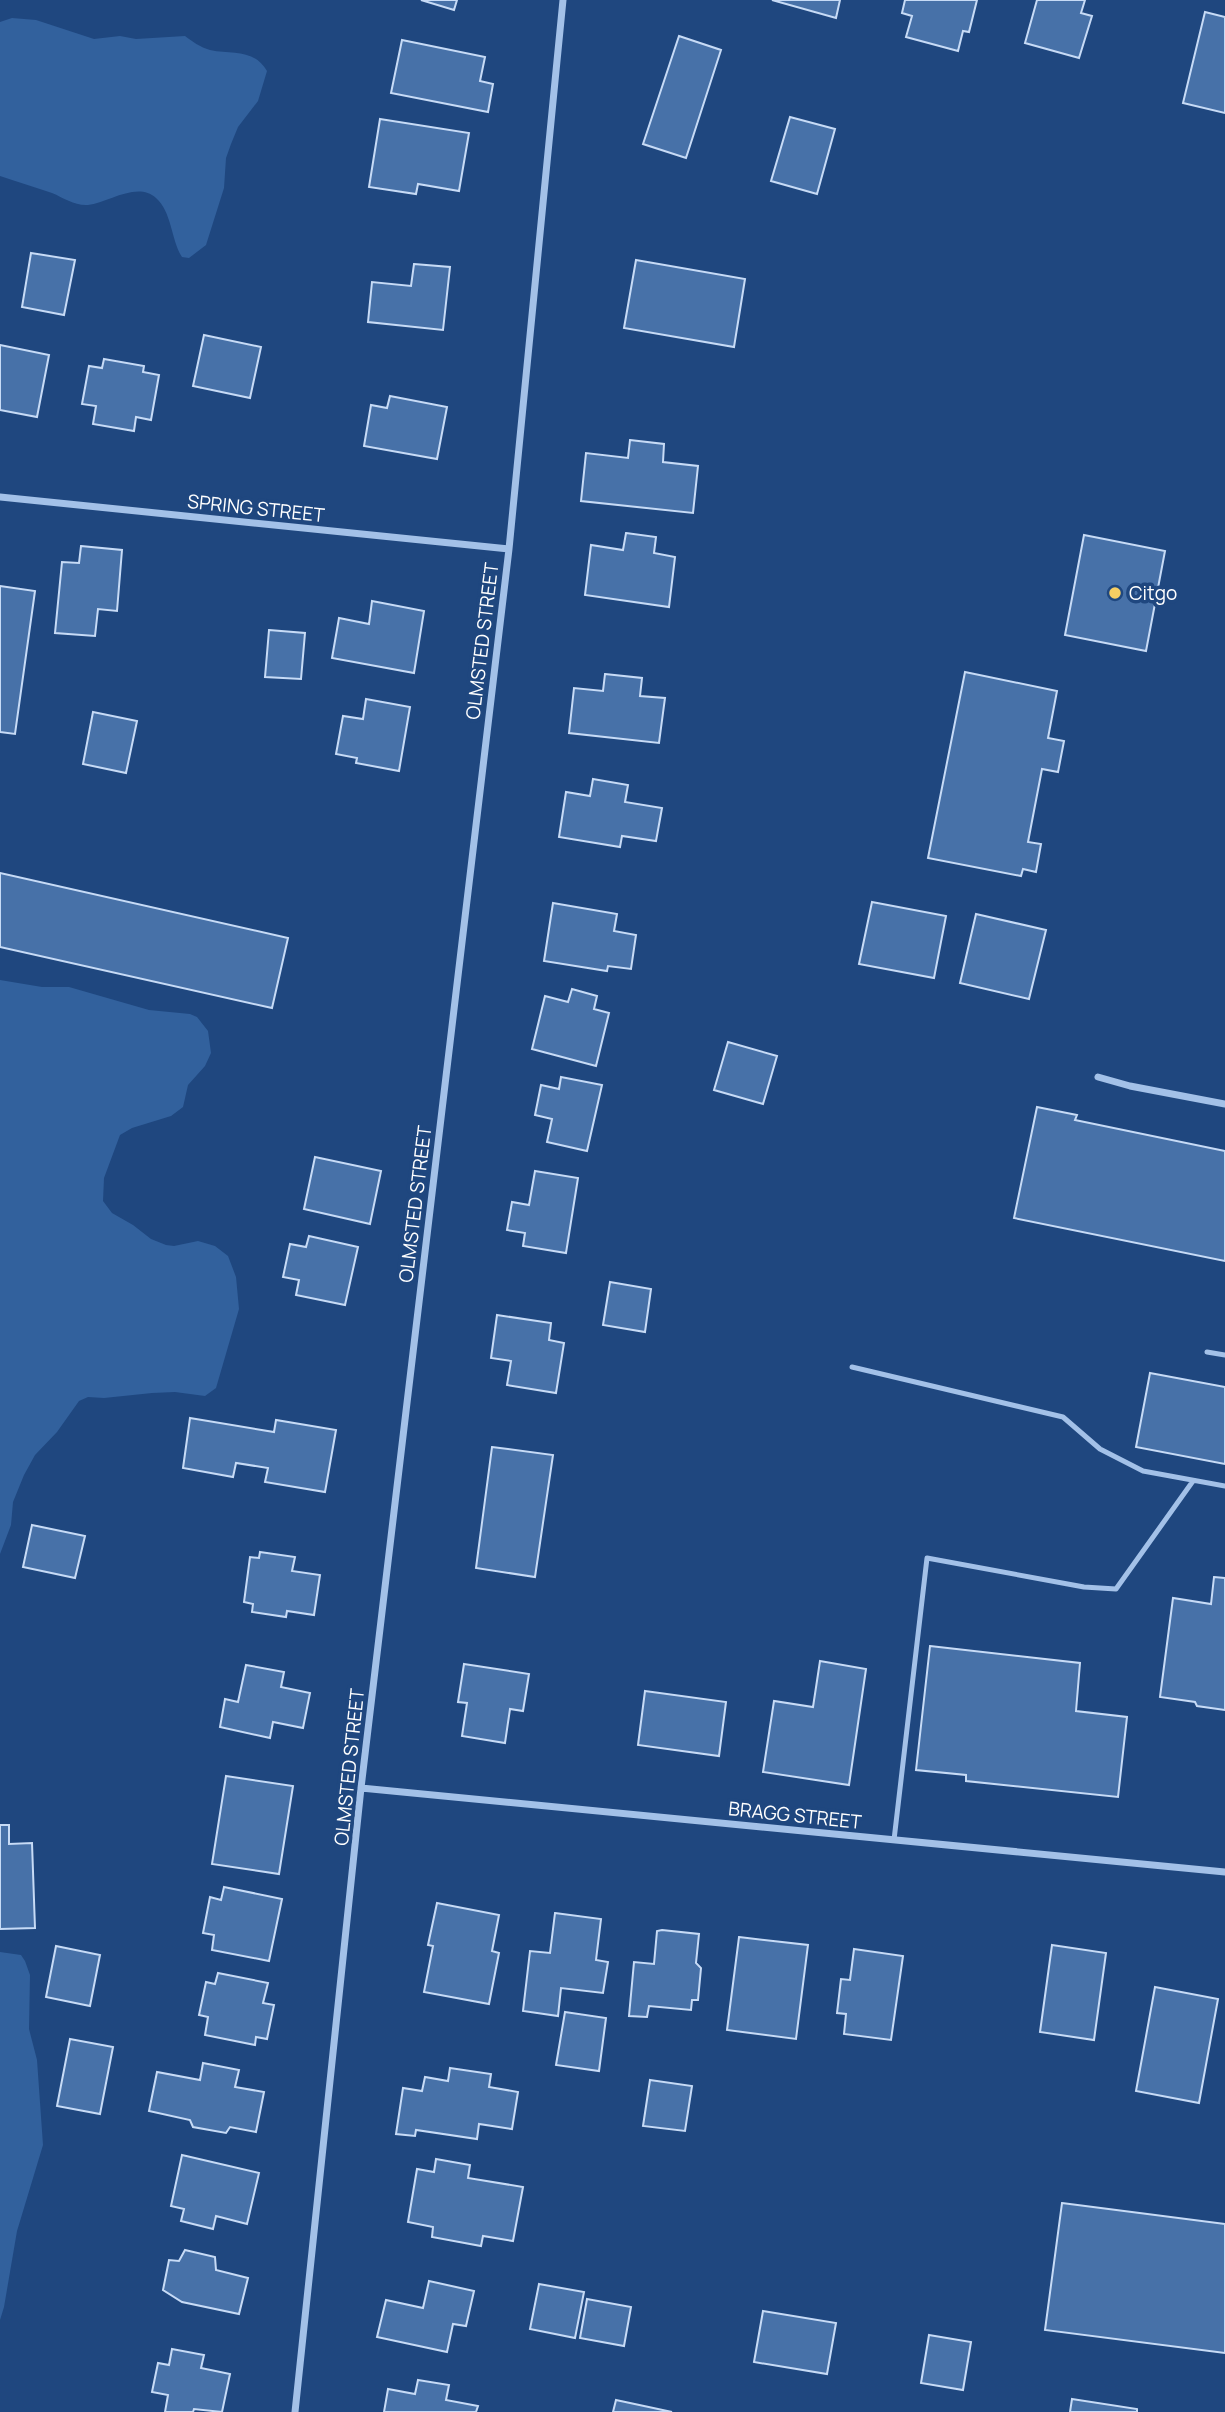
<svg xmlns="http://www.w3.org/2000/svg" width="1225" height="2412" font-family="Manrope,sans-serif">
<rect width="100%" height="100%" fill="#1f477f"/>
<path fill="#32619d" d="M12,18L36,20L94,39L120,36L136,39L185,36C193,42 200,47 210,50C233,55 253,48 267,71L258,101L238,127L231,144L226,158L224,188L206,245L189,258L182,257C171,240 172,212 156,198C137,181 108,203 88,205C75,206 64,198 52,193C35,187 17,182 0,176V22Z
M0,980L42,987H69L149,1010L190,1014L197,1017L208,1031L211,1053L205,1066L188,1085L183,1107L171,1116L132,1128L120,1135L104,1178L103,1201L112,1213L133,1225L151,1239L166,1245L174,1246L198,1241L215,1246L228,1256L236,1277L239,1309L216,1388L205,1396L175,1392L152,1393L104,1398L88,1397L79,1401L57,1432L35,1455L24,1475L13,1502L11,1525L0,1554Z
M0,1952L21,1955L25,1961L30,1975L29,2029L37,2060L43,2145L17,2231L4,2307L0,2320Z"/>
<path fill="#4771a8" stroke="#c7dbf6" stroke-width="2" d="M421,0H457L454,10Z
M772,0H840L836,18Z
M905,0H977L969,32L963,31L958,51L906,37L912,16L902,13Z
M1037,0H1085L1081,13L1092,16L1079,58L1025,43Z
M1205,12L1225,17V113L1183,103Z
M679,36L721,50L686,158L643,144Z
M402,40L485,57L480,81L493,84L488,112L391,93Z
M790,117L835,129L817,194L771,181Z
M380,119L469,133L459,191L418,184L416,194L369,187Z
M31,253L75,260L64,315L22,307Z
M636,260L745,279L734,347L624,328Z
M414,264L450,267L443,330L368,322L372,282L411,286Z
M204,335L261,347L250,398L193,386Z
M0,345L49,355L37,417L0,410Z
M104,359L144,366L143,372L159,375L151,420L136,417L134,431L93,424L96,406L82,404L89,366L102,368Z
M390,396L447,407L437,459L364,446L371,405L387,408Z
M630,440L664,444L663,462L698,466L693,513L581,501L586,453L628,458Z
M626,533L656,537L654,553L675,557L669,607L585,595L591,545L623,550Z
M1084,535L1165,551L1146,651L1065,635Z
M81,546L122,550L117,611L98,609L95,636L55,633L62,562L79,563Z
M0,586L35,591L15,734L0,732Z
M372,601L424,611L414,673L332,658L339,618L369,624Z
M269,630L305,633L301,679L265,677Z
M965,672L1057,691L1048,738L1064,741L1058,772L1042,769L1028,842L1041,844L1036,872L1023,869L1021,876L928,858Z
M605,674L642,678L640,696L665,698L659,743L569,733L574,688L603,691Z
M366,699L410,707L399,771L356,763L357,758L336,754L343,716L363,719Z
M93,712L137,721L126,773L83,764Z
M593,779L628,785L625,802L662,808L656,841L622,836L620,847L559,837L566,792L590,796Z
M0,873L288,938L272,1008L0,947Z
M872,902L946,916L934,978L859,964Z
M553,903L617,914L614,931L636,935L631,969L608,966L607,971L544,961Z
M976,914L1046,930L1029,999L960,983Z
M572,989L597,996L594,1009L609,1013L596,1066L532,1049L545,996L568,1002Z
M728,1042L777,1056L763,1104L714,1090Z
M561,1077L602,1085L587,1151L547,1142L552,1119L535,1115L541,1085L559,1089Z
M1037,1107L1077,1115L1075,1120L1225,1151V1261L1014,1218Z
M315,1157L381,1171L370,1224L304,1209Z
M535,1171L578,1178L566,1253L523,1246L525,1233L507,1230L512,1202L529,1205Z
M309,1236L358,1247L345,1305L296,1295L299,1280L283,1277L290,1244L306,1247Z
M610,1282L651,1289L645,1332L603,1325Z
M497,1315L551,1323L549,1340L564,1343L556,1393L507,1385L511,1361L491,1358Z
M1150,1373L1225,1387V1464L1136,1447Z
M190,1418L274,1432L276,1420L336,1430L325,1492L265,1482L268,1468L236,1463L233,1477L183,1468Z
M492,1447L553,1455L535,1577L476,1568Z
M32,1525L85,1536L75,1578L23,1567Z
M260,1552L295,1557L292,1571L320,1575L314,1615L287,1611L286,1617L252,1612L253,1604L244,1602L250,1557L259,1558Z
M1214,1577L1225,1578V1710L1197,1706L1195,1702L1160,1697L1173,1598L1211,1604Z
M930,1646L1080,1663L1076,1711L1127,1717L1118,1797L966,1781V1775L916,1770Z
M820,1661L866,1669L849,1785L763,1772L774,1701L813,1707Z
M464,1664L529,1674L523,1711L510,1709L505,1743L462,1736L467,1703L458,1702Z
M246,1665L284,1672L281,1687L310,1693L303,1728L273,1722L270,1738L220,1727L225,1699L238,1702Z
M645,1691L726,1702L719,1756L638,1745Z
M226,1776L293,1786L279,1874L212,1864Z
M0,1825H9V1844L32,1843L35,1928L0,1929Z
M224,1887L282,1899L269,1961L212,1950L214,1935L203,1933L210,1897L221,1900Z
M437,1903L499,1915L492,1951L499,1953L489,2004L424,1992L433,1946L428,1945Z
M555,1913L601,1919L596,1960L608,1962L603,1993L561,1988L558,2016L523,2011L530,1951L550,1953Z
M662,1930L699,1934L696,1963L701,1968L698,2000H692L691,2010L649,2006L647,2017L629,2016L634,1962L654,1964L657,1931Z
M739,1937L808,1945L796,2039L727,2030Z
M1052,1945L1106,1953L1094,2040L1040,2032Z
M56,1946L100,1955L90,2006L46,1997Z
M854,1949L903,1956L891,2040L844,2034L846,2014L837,2013L841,1979L850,1980Z
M218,1973L268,1983L263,2003L274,2005L267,2039L256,2037L255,2045L205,2035L208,2017L199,2015L206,1982L215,1984Z
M1155,1987L1218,1999L1199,2103L1136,2091Z
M565,2012L606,2018L599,2071L556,2065Z
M70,2039L113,2047L100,2114L57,2106Z
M203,2063L239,2070L235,2087L264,2092L256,2132L230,2127L226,2133L193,2127L190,2120L149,2111L157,2072L200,2080Z
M450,2068L491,2074L489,2087L518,2092L512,2129L479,2124L477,2139L416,2130L415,2136L396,2134L403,2088L422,2091L425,2077L448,2081Z
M650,2080L692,2086L685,2131L643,2126Z
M182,2155L259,2173L247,2224L216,2216L213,2229L181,2221L184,2209L171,2206Z
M436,2159L470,2165L468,2178L523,2187L513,2241L483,2236L481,2246L432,2237L433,2227L408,2222L417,2169L434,2172Z
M1062,2203L1225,2224V2353L1045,2330Z
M185,2250L215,2257L216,2270L248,2278L239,2314L182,2302L163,2290L169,2260L179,2261Z
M429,2281L474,2291L466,2326L453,2324L447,2352L377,2337L386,2300L423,2308Z
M539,2284L584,2292L575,2338L530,2329Z
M587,2299L631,2307L624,2346L580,2338Z
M763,2311L836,2323L827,2374L754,2362Z
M929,2335L971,2342L963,2390L921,2383Z
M172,2349L204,2355L201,2368L230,2374L222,2412L194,2409L193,2412H165L168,2395L152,2392L158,2363L169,2365Z
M418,2380L449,2385L446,2400L478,2406L476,2412H384L388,2389L415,2394Z
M1072,2399L1137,2409V2412H1070Z
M616,2400L672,2412H613Z"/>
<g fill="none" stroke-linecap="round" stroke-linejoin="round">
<path stroke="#a3c1e8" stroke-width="5" d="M1207,1352L1225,1355
M852,1367L1063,1417L1100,1449L1143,1471L1225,1486
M894,1840L927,1558L1084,1587L1116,1589L1193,1481"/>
<path stroke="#a3c1e8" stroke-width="7" d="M0,497L509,549
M1098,1077L1130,1086L1225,1104
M361,1788L1225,1872
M295,2412L361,1788L509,549L563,0"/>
</g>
<circle fill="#f6ce63" stroke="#1f477f" stroke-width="2.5" cx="1115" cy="593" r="7"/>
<g text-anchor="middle" stroke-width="7" stroke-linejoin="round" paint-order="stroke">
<g font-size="19" fill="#fff" stroke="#1f477f">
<text transform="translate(256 508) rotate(6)" y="7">SPRING STREET</text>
<text transform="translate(482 641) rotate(-83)" y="7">OLMSTED STREET</text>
<text transform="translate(415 1204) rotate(-83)" y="7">OLMSTED STREET</text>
<text transform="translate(349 1767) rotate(-84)" y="7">OLMSTED STREET</text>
<text transform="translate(795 1815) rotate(6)" y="7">BRAGG STREET</text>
</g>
<g font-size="19" fill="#fff" stroke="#1f477f" text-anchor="start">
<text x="1129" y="600">Citgo</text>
</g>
</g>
</svg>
